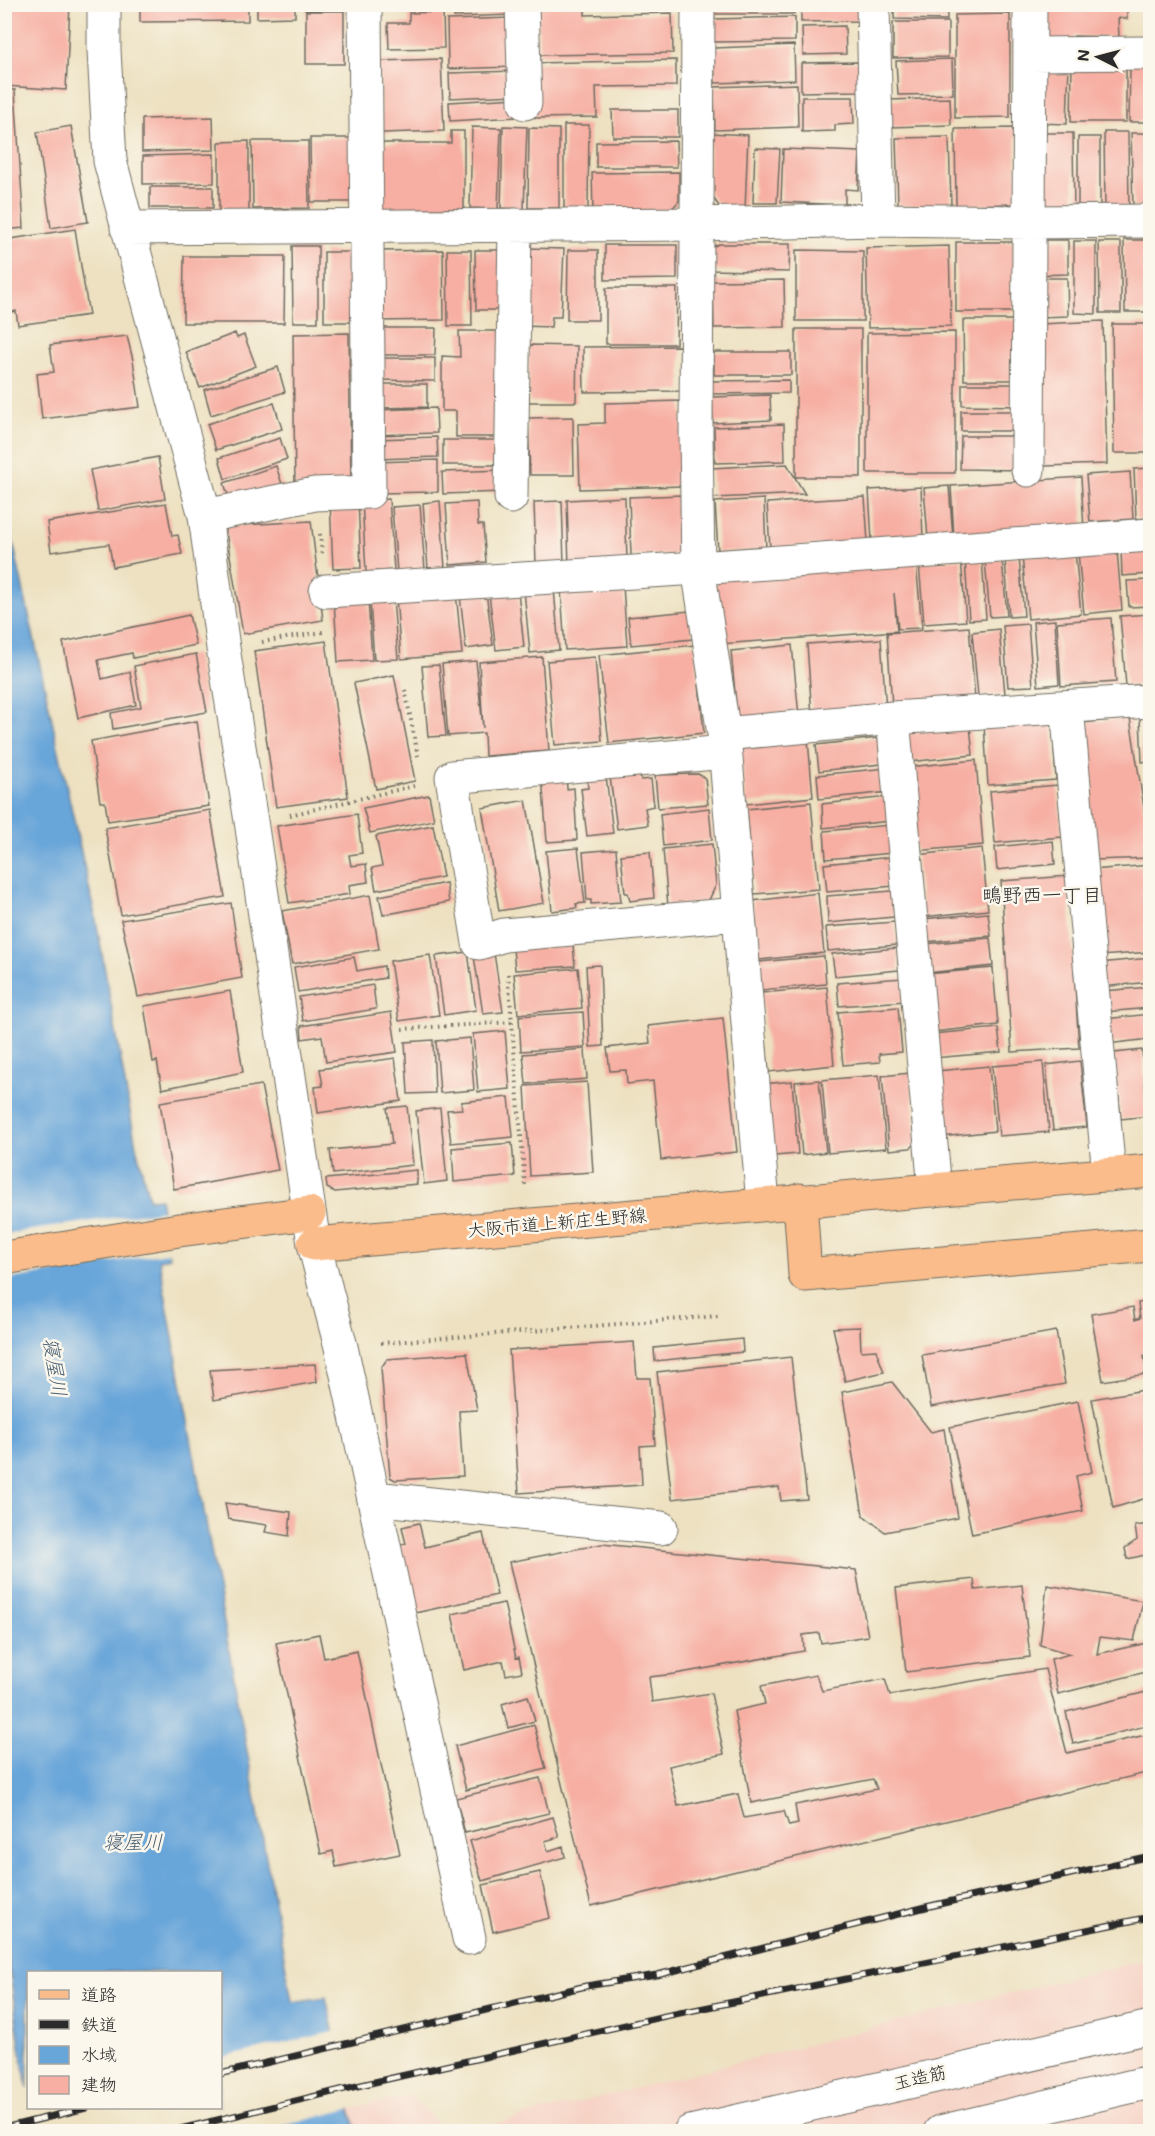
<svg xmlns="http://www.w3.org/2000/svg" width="1155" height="2136" font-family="Mali,'Klee One',sans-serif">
<rect width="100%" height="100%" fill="#fbf7ec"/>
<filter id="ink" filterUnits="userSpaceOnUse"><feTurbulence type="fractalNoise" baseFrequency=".0167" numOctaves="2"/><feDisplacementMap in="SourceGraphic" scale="12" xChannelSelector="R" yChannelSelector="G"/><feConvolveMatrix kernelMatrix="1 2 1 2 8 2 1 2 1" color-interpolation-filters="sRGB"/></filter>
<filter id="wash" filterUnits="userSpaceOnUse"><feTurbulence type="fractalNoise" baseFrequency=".008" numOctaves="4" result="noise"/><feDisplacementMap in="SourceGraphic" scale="24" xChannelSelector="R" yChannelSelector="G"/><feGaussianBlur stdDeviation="1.35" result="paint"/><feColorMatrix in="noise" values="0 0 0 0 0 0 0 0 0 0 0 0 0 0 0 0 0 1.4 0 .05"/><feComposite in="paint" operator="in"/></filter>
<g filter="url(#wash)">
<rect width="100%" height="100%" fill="#ede1c1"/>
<path fill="#f6d2c5" d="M1150,1958V2131H466Z
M410,2096L444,2131H357L350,2109Z"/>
<path fill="#68a5d9" stroke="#4a6882" stroke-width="1.5" d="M4,502L96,920L136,1146L149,1199L160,1198L169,1257L159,1260L292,2002L326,1997L350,2109L357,2131H40L220,2108V1972H28V2089L22,2061L4,1928Z"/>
<path fill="#ede1c1" d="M165,1210L172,1252L5,1280V1234Z
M337,2031L353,2108L262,2131L36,2132L30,2108H220L221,2058Z"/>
<g id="blocks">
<path fill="#f7afa3" d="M4,4H70L66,90L4,86Z
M140,4H248V21L140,22Z
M257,4H295V17L257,18Z
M305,4H341V9L305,10Z
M454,4H513V15L454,17Z
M538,4H585V15L672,13L673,53L539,55Z
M714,4H794V14H714Z
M801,4H859L860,21L801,22Z
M894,4H947V20L894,19Z
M1039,4H1127V19L1118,18L1119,37L1074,36L1073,42H1039Z
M1134,4H1150V9H1134Z
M306,11H344V64H306Z
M443,12L444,48L389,49L388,23H409V13Z
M1010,14V117L955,118V15Z
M795,17V41L714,42V19Z
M512,18L514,67L448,69L447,20Z
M893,22H948V57L893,58Z
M845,26L846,54L803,55L802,27Z
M794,45L795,80L715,83L714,48Z
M441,59L444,131L382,133L379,61Z
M952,59L953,94L898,95L896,61Z
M676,60V86L596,87L597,117L535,118L534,63Z
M859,62L860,91L801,92V63Z
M1039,62L1069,63L1067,124L1037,123Z
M1130,62H1150V122H1129Z
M1072,63L1126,64V122H1071Z
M516,71L517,95L450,98L449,73Z
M797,84L798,127L715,130L714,87Z
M4,89L15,90L24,228L4,230Z
M802,97H853L854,124L835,125V131L802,132Z
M517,98L518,117L450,121L449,102Z
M950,98L951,125L891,127L890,100Z
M612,110H678V137H613Z
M213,117L214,150L142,152V119Z
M564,125H589L588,210H564Z
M71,126L88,222L51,228L37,132Z
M503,126L527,127L524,209L501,208Z
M472,127L501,128L498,209L470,208Z
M529,128L559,129V208H528Z
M1016,128L1017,204L956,205L955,129Z
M451,131H464V209L379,210V143H451Z
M1104,132H1128L1129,206L1105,207Z
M710,133L748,135L745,210H722L708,191Z
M1038,133H1073L1074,213H1039Z
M1131,133H1150V208H1133Z
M949,137L951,205L898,206L896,138Z
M1078,137H1100V207H1078Z
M310,138H352L353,202H311Z
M249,141V211L219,212V142Z
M252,141H308L309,208L253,209Z
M676,141L677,167H596V142Z
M755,148L780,149L777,203H753Z
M783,149L860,152L858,190L845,189V205L781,202Z
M214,154V183L143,184V156Z
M679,172V201L667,214L593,215L592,173Z
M150,187H213V208H150Z
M75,229L89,315L18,325L16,311L6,314L4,240Z
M1042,240H1068V274L1037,275Z
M1124,240H1147L1148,312H1125Z
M1074,241H1096V314L1074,313Z
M956,242H1014V312H956Z
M1099,242H1121V313H1100Z
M719,244H790L789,272L711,270V247Z
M605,245H677V279L605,280Z
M292,246H318V322H293Z
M949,246L951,326L868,328L866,248Z
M526,248L564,249L561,317H552L551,327L523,326Z
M443,250L444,320L378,321V251Z
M447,250H471L472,326H448Z
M475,250H505L506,310H476Z
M568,250H598V320H567Z
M796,250L863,251V321H796Z
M324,252H352L351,322H324Z
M184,256H285L284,323H183Z
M1038,278H1067L1068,316L1040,317Z
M784,280L785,327L714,328L713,281Z
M606,288H677L676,344H606Z
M963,320H1018V380H964Z
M1103,321L1107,464L1044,466L1040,324Z
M1112,324H1150V453H1114Z
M373,328H436L435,355H373Z
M796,329H861V477H796Z
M459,331H504V437H456V411H442V356L460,357Z
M955,332V473H867V333Z
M235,333L237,338L244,335L256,366L200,388L186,352Z
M349,333L351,486L295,487L293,334Z
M127,336L133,360L140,407L42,419L37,374L54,372L50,345Z
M529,345L577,346L576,402H529Z
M681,346V391L584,392L583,347Z
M714,352H791V375H714Z
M374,358H435V381L374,380Z
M278,367L285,392L211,415L204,390Z
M789,380V393L712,394V381Z
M376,384H427V407L377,408Z
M962,384H1020V406L962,405Z
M770,395L771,420L713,423L712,397Z
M682,401L684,486L580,489L578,424L605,423V403Z
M274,403L282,429L216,450L207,424Z
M436,408L437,433L375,435L374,410Z
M961,411H1019V431H961Z
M573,417L574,475H530L528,418Z
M784,424L785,461L715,463L714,427Z
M961,436H1021V470L960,469Z
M437,437L438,457L376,459V439Z
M280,438L287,459L225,479L219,458Z
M443,440H504V465H443Z
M158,457L165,499L98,511L90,470Z
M438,460V492L376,493L375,462Z
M787,464L805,494L713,498L711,468Z
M276,466L283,487L231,504L224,483Z
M1150,468V518L1136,519L1134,469Z
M505,470V492L443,494L442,472Z
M1130,472L1133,519L1090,522L1086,475Z
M1081,477L1084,530L954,538L951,486Z
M949,486L953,538L928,539L924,488Z
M921,487L923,538L872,541L869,490Z
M682,495L685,554L631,556L629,497Z
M625,497L627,560L569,568L567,500Z
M865,497L868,542L770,548L767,503Z
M389,499L394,570L366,572L362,501Z
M764,499L766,550L718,552L715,502Z
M358,500L361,568L333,569L330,501Z
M440,501L445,568L428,569L423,503Z
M562,501L564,564L536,565L534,502Z
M477,502L478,525H483L486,562L450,565L446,504Z
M166,503L172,536L178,535L182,554L113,567L109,544L51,552L47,522Z
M420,505L425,570L397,572L392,507Z
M311,521L323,620L243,634L225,526Z
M1150,548V574L1122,576L1121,550Z
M1117,550L1122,610L1084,614L1078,553Z
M1075,551L1081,614L1028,619L1022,556Z
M1019,557L1024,616L1009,617L1005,558Z
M982,558L986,619L969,620L965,560Z
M961,559L966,621L924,624L919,563Z
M1002,559L1007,616L990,617L985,561Z
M916,562L922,628L898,629L894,593L897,631L720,644L715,578Z
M1150,580V606L1129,607L1127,581Z
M623,585L627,646L565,650L561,589Z
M554,588L559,650L530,653L524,591Z
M518,591L524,647L496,650L489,594Z
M456,592L462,654L401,659L396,597Z
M486,592L493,645L466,649L460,595Z
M368,599L372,660L338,662L334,601Z
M393,599L398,659L374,660L370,601Z
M690,611L693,639L631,645L628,617Z
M1150,614V684L1126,686L1120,616Z
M189,615L196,645L133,658L132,653L98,660L102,679L130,672L136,705L78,718L63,642Z
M1111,618L1116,682L1061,686L1057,622Z
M1055,620L1059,684L1038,686L1033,622Z
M1028,624L1033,686L1008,687L1003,626Z
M969,627L975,699L892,706L887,633Z
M999,629L1005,694L978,696L972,632Z
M881,639L886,710L812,716L807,644Z
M326,641L348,797L276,807L254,651Z
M695,645L704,733L609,743L599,655Z
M792,645L799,716L746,722L737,714L731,651Z
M196,654L207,712L113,729L111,713L141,707L134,666Z
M542,657L549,751L485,756L484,733L448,736L442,664L476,661L483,728L479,662Z
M595,657L602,741L555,745L547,661Z
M439,665L446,736L428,737L422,666Z
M394,675L415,781L376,789L354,683Z
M1150,717V761L1142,762L1140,718Z
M1130,718L1150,846V858L1093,860L1082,723Z
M1052,720L1056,780L988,785L984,725Z
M197,721L209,806L108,821L105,802H100L91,741Z
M970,726L973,755L909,762L905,734Z
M878,738L881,764L819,771L816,745Z
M808,740L813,797L746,804L740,746Z
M976,760L983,845L916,851L908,767Z
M887,768L890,792L819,799L817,775Z
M640,772L641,780L651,779L654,806L645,808L648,825L617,829L610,777Z
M566,774L567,789L574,788L577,840L547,842L542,776Z
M698,774L705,778L708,804L658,808L655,775Z
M606,776L613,833L587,836L581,789L588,788L587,779Z
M1058,785L1062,837L995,843L990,791Z
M1150,786V808L1145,787Z
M429,795L434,820L370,833L363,808Z
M888,797L891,821L823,828L822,804Z
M526,800L544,903L499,911L482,808Z
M811,802L819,889L754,894L747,809Z
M709,808L712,840L663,846L660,814Z
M210,810L225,897L121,915L105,828Z
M357,814L362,853L349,855L351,866L366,864L368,882L349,885L350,894L289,903L277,826Z
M433,825L443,877L376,890L372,868L382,866L376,836Z
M890,825L893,853L826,859L824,831Z
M1053,841L1055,864L997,870L995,847Z
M712,844L716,885L708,902L668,906L663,849Z
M578,848L585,903L576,904L577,908L552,911L546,851Z
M982,848L988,910L922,917L916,855Z
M616,849L621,902L591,904V900H587L583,852Z
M650,852L654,898L630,901L628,893H625L621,855Z
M891,857L894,886L827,892L824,864Z
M1150,865V952L1101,956L1092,870Z
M1068,876L1079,1048L1012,1052L1001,881Z
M446,883L449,902L383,915L379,896Z
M892,891L894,917L828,923L827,896Z
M818,893L824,953L759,960L752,901Z
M370,895L379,949L292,964L282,911Z
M231,903L242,978L138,997L121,920Z
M988,913L991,936L924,942L922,919Z
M895,922L897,945L828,951L826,927Z
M990,938L993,966L927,973L924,944Z
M573,945L575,966L515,970L513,949Z
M897,948L899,970L835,976L832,954Z
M468,952L476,1010L444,1015L436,956Z
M494,953L503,1012L483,1014L474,956Z
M430,955L439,1015L399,1021L390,961Z
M824,956L826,984L761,990L759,962Z
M354,957L357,971L384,966L385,978L298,992L294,967Z
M1150,958V982L1102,987L1099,963Z
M600,965L603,1046L590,1047L586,966Z
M578,968L582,1008L518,1014L514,974Z
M993,968L998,1025L932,1032L927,974Z
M903,978L905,1001L839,1006L837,983Z
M373,985L376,1009L303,1021L299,997Z
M827,987L834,1065L769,1072L761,993Z
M1150,987V1008L1105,1012L1103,991Z
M230,991L243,1072L162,1089L157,1061L153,1062L144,1006Z
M898,1007L902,1052L879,1054L880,1062L843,1065L838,1012Z
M391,1012L397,1052L326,1062L322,1036L302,1039L301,1026Z
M583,1012L585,1047L521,1051L519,1016Z
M1150,1014V1039L1107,1044L1105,1019Z
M723,1018L737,1152L661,1160L653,1081L627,1084L626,1070L610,1071L607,1048L650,1043L648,1026Z
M998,1028L1001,1052L934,1058L932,1034Z
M505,1031L510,1089L478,1092L473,1034Z
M470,1038L474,1090L440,1093L436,1041Z
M433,1040L435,1093L408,1094L405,1042Z
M585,1049L587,1079L526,1084L523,1054Z
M1142,1050L1148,1116L1121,1119L1114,1053Z
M395,1058L401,1101L318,1113L315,1087L323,1086L320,1069Z
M1080,1061L1087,1127L1053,1130L1046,1065Z
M1043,1062L1049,1132L999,1136L992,1066Z
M989,1066L995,1131L942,1137L937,1071Z
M910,1073L917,1143L910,1148L889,1150L882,1076Z
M879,1075L886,1148L828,1153L822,1080Z
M819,1080L826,1152L802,1155L795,1082Z
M792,1081L798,1154L775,1156L764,1084Z
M587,1082L593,1172L530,1176L525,1086Z
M261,1085L278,1170L174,1189L160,1102Z
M509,1097L513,1137L451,1143L447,1110L462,1109L461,1102Z
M407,1106L413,1165L333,1174L330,1150L392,1144L387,1108Z
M440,1108L447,1181L424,1184L416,1111Z
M512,1143L515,1176L454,1182L452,1148Z
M417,1170V1184L335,1192L327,1188L326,1179Z
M1150,1301V1355L1144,1356L1147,1374L1103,1381L1091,1314L1133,1307L1135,1320L1140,1318L1138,1303Z
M860,1327L861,1351L876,1350L884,1372L845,1381L833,1328Z
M1056,1331L1065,1384L931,1407L922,1355Z
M742,1339L743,1352L655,1361L654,1348Z
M634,1342L637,1378H650L655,1445L640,1446L642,1485L519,1493L509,1350Z
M467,1353L477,1410L459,1411L463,1476L395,1480L390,1477L381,1368L387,1359Z
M791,1357L807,1499L781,1501L779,1487L672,1499L657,1372Z
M315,1364L317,1382L214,1400L210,1370Z
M892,1382L931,1432L944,1429L958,1518L885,1532L863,1515L842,1392Z
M1150,1389V1497L1113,1508L1092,1399Z
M1078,1401L1092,1472L1076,1476L1083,1511L972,1534L950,1427Z
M225,1503L291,1512L289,1536L265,1532L267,1525L228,1519Z
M419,1523L425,1547L483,1533L497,1595L415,1613L400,1545L406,1544L402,1527Z
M1150,1524V1554L1127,1559L1125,1548L1137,1540L1135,1526Z
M602,1544L856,1570L868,1636L821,1643L819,1633L803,1635L804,1651L675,1674L649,1677L652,1702L711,1693L724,1754L669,1766L678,1806L738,1794L744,1818L784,1811L789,1826L798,1824L795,1805L877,1789L873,1779L751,1803L734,1711L765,1704L761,1686L816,1675L822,1691L885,1679L890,1695L1045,1669L1067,1753L1150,1734V1772L591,1906L509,1562Z
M974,1579L975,1590L1022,1585L1030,1657L906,1672L896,1588Z
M1047,1585L1143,1601L1134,1641L1100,1637L1097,1654L1147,1643L1150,1653V1671L1058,1694L1051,1659L1070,1654L1040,1645Z
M504,1603L516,1658L519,1657L522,1672L506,1675L503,1661L464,1670L452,1614Z
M319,1634L324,1658L357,1651L400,1854L336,1867L333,1851L321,1854L276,1643Z
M1150,1691V1725L1073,1744L1066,1712Z
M528,1696L535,1721L508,1728L502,1704Z
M534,1725L546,1769L466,1790L455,1746Z
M540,1778L549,1813L465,1833L456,1798Z
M553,1817L559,1837L545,1841L548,1851L563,1846L565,1857L482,1881L470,1841Z
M540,1872L550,1918L493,1932L483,1885Z"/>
</g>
</g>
<g filter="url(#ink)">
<use href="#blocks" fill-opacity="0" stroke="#6f6b60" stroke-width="1.5"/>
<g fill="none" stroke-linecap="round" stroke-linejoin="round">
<defs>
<path id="minor" d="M104,4V50L110,161L205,516L223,648L251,821L314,1244L341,1347L469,1938
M522,4L525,103
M698,4L696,434L698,568L724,734L763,1204
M873,4L878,220
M1030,54L1150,53
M127,228L697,224L878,220L1028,222L1150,221
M1028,470L1030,4
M511,497L515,225
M205,516L315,494L369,492L365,4
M326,591L698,568L1150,535
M1067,707L1109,1175
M893,718L935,1190
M724,734L893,718L1150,701
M725,752L452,777L479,943L504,935L738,914
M374,1498L661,1528"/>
<path id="tertiary" d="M690,2132L1150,2027
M940,2132L1150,2082"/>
<path id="primary" d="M800,1200L805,1275L1150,1245
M314,1244L1150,1171
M4,1258L179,1230L309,1213"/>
</defs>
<use href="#minor" stroke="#6f6b60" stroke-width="35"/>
<use href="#tertiary" stroke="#6f6b60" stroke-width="35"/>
<use href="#primary" stroke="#6f6b60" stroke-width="35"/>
<path stroke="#6f6b60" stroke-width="4" stroke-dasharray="1.5 4.5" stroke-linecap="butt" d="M320,534L322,554
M262,642L323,632
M405,690L418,756
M290,815L414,786
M508,974L525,1185
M402,1029L513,1022
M381,1343L718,1316"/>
<use href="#minor" stroke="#fff" stroke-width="33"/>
<use href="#tertiary" stroke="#fff" stroke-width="33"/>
<use href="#primary" stroke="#f9bc8a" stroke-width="33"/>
<defs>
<path id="rail" d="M220,2074L586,1986L657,1975L926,1907L1150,1856
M4,2128L86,2108
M168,2132L357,2086L665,2016L1150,1917"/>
</defs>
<use href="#rail" stroke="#2b2b2b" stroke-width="7"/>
<use href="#rail" stroke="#fbf7ec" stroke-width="4.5" stroke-dasharray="14" stroke-linecap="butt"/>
</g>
</g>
<g text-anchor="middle" stroke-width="5" stroke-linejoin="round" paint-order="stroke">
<g font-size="18" fill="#2b2b2b" stroke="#fbf7ec">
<text transform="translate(557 1223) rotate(-5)" y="6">大阪市道上新庄生野線</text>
<text transform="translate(920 2078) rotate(-13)" y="6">玉造筋</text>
</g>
<g font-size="20" fill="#2b2b2b" stroke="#fbf7ec">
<text x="1042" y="902">鴫野西一丁目</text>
</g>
<g font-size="20" font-style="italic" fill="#435c71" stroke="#fbf7ec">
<text transform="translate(55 1367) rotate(81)" y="7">寝屋川</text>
<text x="133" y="1849">寝屋川</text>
</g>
</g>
<rect width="1155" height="2136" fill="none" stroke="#fbf7ec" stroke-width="24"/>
<rect x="27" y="1971" width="195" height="138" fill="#fbf7ec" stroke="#a8a59f" stroke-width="1.5"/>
<rect x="39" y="1990" width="30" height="9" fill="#f9bc8a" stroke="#a8a59f" stroke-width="1.5"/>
<text x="81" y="2001" font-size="18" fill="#2b2b2b">道路</text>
<rect x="39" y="2020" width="30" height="9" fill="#2b2b2b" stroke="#a8a59f" stroke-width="1.5"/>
<text x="81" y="2031" font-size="18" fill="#2b2b2b">鉄道</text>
<rect x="39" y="2046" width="30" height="18" fill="#68a5d9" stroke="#a8a59f" stroke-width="1.5"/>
<text x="81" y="2061" font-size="18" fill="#2b2b2b">水域</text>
<rect x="39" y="2076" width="30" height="18" fill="#f7afa3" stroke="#a8a59f" stroke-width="1.5"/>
<text x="81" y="2091" font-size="18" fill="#2b2b2b">建物</text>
<g transform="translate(1098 57) rotate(276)" stroke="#fbf7ec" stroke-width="4.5" paint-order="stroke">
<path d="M0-4.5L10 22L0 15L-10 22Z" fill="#2b2b2b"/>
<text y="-9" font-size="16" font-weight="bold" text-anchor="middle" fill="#2b2b2b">N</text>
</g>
</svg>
